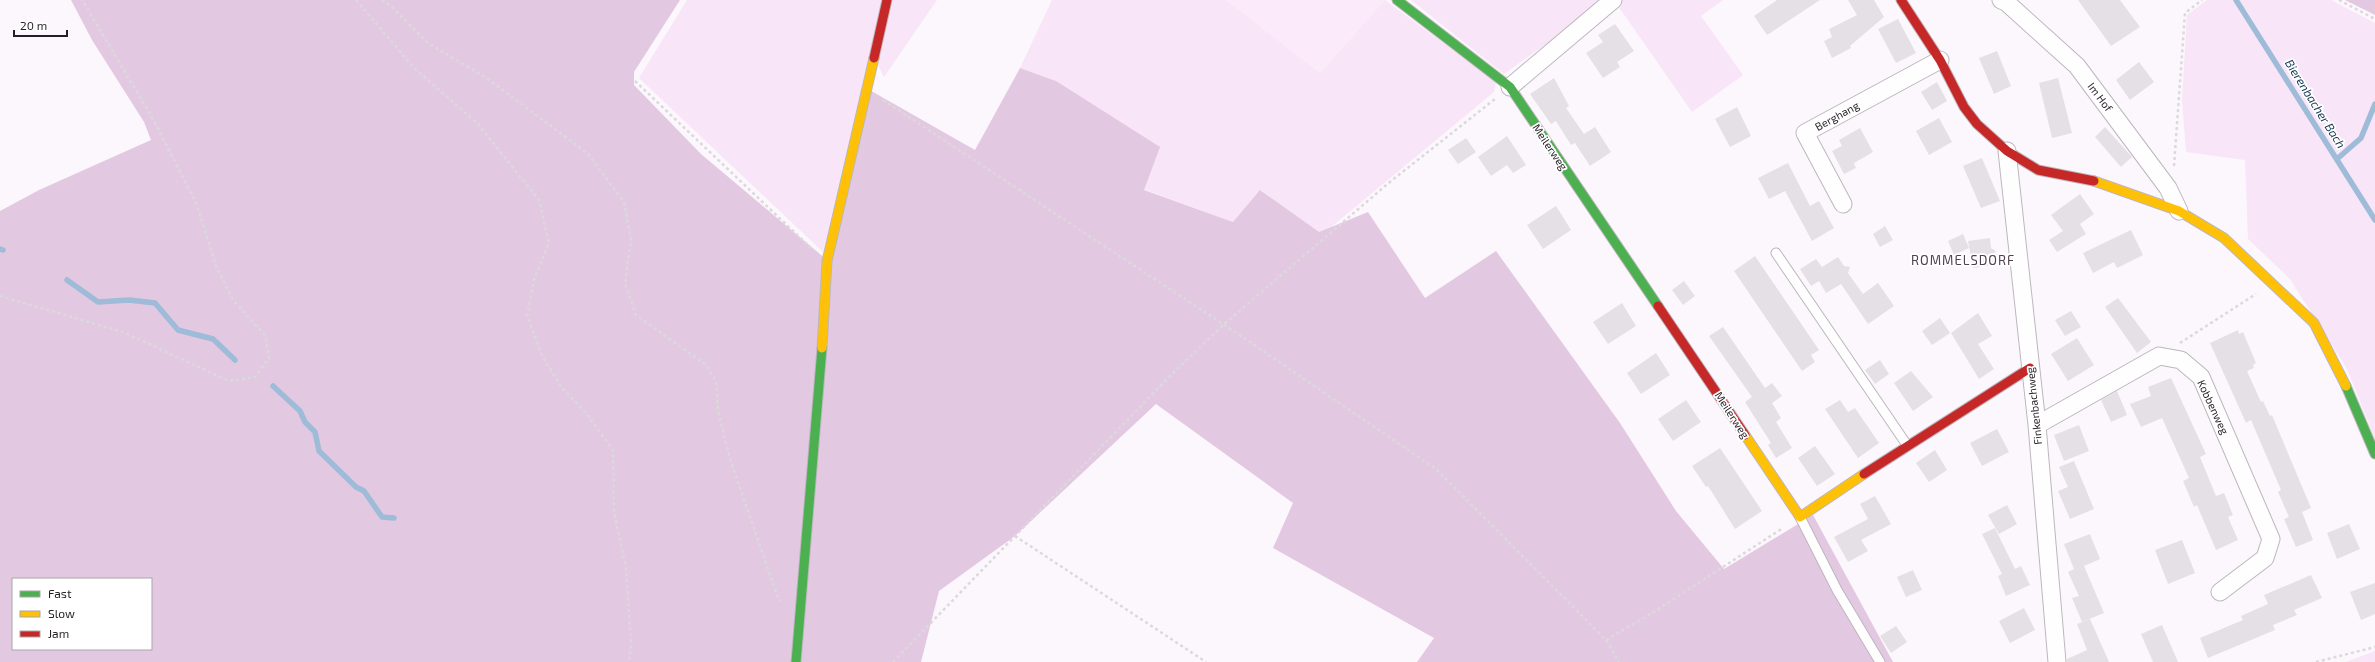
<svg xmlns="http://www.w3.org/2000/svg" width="2375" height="662" font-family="'Exo 2',sans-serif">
<rect width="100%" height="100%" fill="#fcf7fc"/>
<path fill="#fbebfa" d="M1226,0H1385L1320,73Z"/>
<path fill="#f8e5f7" d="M687,0H882L823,252L639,78Z
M893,0H937L884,77L878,65Z
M1052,0H1226L1320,73L1385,0L1496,82L1494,92L1330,228L1319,233L1261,190L1233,222L1143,189L1056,81L1020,68Z
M1411,0H1608L1504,74Z
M1620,0H1723L1701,16L1743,75L1692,112L1616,3Z
M2207,0H2331L2375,23V439L2347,369L2290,279L2248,239L2245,160L2186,152L2182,100L2187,15Z
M2375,651V662H2346Z"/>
<path fill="#e3c8e2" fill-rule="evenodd" d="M71,0H680L634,72V85L701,154L827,260L866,88L975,150L1020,68L1056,81L1160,147L1144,190L1233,222L1260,190L1319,232L1368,212L1425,298L1496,251L1620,423L1676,511L1724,569L1813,515L1893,662H1417L1434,638L1273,548L1293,503L1156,404L1015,536L939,591L921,662H0V211L39,190L151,140L144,122L92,40ZM13,579H151V649H13Z
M2345,0H2375V15Z"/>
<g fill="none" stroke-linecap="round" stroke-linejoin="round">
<path stroke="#9ebbd8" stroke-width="5.5" d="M2236,0L2375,220
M2337,159L2361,138L2375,104
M0,249L3,250
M67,280L98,302L129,300L155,303L178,330L213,339L235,360
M273,386L300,411L305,422L315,432L319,451L356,487L364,491L382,517L394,518"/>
</g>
<path fill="#e5e0e5" d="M1777,0H1820L1767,35L1754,16Z
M1848,0H1874L1884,17L1850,46L1851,48L1832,58L1824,41L1832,37L1829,29L1857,15Z
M2078,0H2120L2140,27L2111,46Z
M1898,19L1916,53L1896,63L1878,29Z
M1615,24L1634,51L1617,62L1620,67L1603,78L1586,53L1603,42L1598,35Z
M1997,51L2011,86L1994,94L1979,58Z
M2139,62L2154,82L2130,100L2116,80Z
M1554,78L1569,106L1566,108L1584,134L1595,127L1611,152L1590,166L1575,143L1571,145L1556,121L1551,124L1530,94Z
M2058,78L2072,133L2052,138L2039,83Z
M1937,82L1947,101L1932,110L1921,92Z
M1737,107L1751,136L1730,147L1715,119Z
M1939,118L1952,142L1929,155L1916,131Z
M2105,127L2132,157L2121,167L2095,137Z
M1860,128L1873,152L1854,163L1856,168L1844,174L1832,151L1842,146L1839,140Z
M1507,136L1526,165L1513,173L1507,165L1491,176L1478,157Z
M1466,138L1476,152L1458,164L1448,150Z
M1982,158L2000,201L1981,208L1963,166Z
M1788,163L1810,206L1819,201L1834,228L1812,241L1785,191L1769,199L1758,178Z
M2080,194L2094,214L2080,224L2086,234L2057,252L2049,240L2063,231L2051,215Z
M1556,206L1571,230L1543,249L1527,225Z
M1885,226L1893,240L1880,247L1873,234Z
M2131,230L2143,255L2117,268L2114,262L2093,273L2083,253Z
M1963,234L1969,248L1954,255L1948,241Z
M1990,238L1991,248L1996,251L1992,256L1993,265L1973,268L1968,241Z
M1755,256L1819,350L1811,355L1815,362L1802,371L1734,271Z
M1838,257L1844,266L1850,267L1848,273L1863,294L1878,283L1894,306L1868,324L1841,284L1826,293L1819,281L1811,286L1800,269L1816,259L1822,267Z
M1684,281L1695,296L1683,305L1672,290Z
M2118,298L2151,342L2137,353L2105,307Z
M1622,303L1636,326L1608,344L1593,322Z
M2071,311L2081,327L2065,336L2055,320Z
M1978,313L1992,336L1978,344L1994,369L1979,379L1951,333Z
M1940,318L1950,333L1932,345L1922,331Z
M1723,327L1765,388L1772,383L1782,396L1772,403L1781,418L1776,422L1792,448L1776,458L1768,445L1771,443L1745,402L1752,397L1709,336Z
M2238,330L2239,334L2243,332L2256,363L2253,365L2254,368L2247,371L2261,402L2263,401L2270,416L2272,415L2311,508L2302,512L2313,540L2296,547L2284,519L2289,517L2278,492L2281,490L2251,420L2246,423L2210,343Z
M2077,338L2094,365L2068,381L2051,354Z
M1656,353L1670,375L1641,394L1627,373Z
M1880,360L1889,374L1875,384L1865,370Z
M1911,371L1933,397L1913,411L1894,383Z
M2171,378L2206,454L2200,457L2216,496L2224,493L2233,515L2228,517L2238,540L2216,550L2197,505L2194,507L2183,481L2189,478L2162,418L2141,427L2130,404L2151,396L2148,387Z
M2117,391L2127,415L2111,422L2101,400Z
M1686,400L1701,422L1673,441L1658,419Z
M1840,400L1848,412L1855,408L1879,443L1858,458L1825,409Z
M2079,425L2089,451L2064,461L2054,435Z
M1997,429L2009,452L1982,466L1970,443Z
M1815,446L1835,474L1817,486L1798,458Z
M1720,448L1762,511L1735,529L1708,486L1706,487L1692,466Z
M1935,450L1947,470L1929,482L1916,463Z
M2074,461L2094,509L2070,519L2058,491L2068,487L2059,467Z
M1875,496L1891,524L1861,540L1868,551L1848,562L1834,537L1868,519L1860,504Z
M2007,505L2017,524L1999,534L1988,515Z
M2349,524L2360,549L2337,559L2327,533Z
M1995,528L2015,569L2021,566L2030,585L2006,596L1998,576L2002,574L1982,534Z
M2090,534L2100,559L2084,566L2104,613L2082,622L2072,598L2079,596L2068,572L2074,569L2064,544Z
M2182,540L2195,573L2168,584L2155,550Z
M1913,570L1922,590L1906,597L1897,577Z
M2311,575L2322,598L2294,610L2297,615L2273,625L2275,630L2208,658L2200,638L2243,620L2241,616L2268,604L2264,595Z
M2375,583V614L2361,620L2350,592Z
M2024,608L2035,630L2010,643L1999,621Z
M2090,619L2109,662H2067V659L2087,650L2077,624Z
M2162,625L2178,662H2153L2141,634Z
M1896,626L1907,642L1891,653L1880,636Z"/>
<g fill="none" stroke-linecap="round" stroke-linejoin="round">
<defs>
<path id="lane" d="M1776,253L1907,445
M1800,517L1837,590L1880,662"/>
<path id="street" d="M2001,0L2006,2L2077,66L2168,188L2179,211
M1510,87L1613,0
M2007,151L2037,425L2057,662
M1843,204L1805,133L1940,60
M2037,425L2159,356L2181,360L2201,377L2271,539L2265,558L2220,592"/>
<path id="fast" d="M1397,0L1510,87L1658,306
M2346,386L2375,454
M796,662L822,348"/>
<path id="slow" d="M2094,181L2179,211L2224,238L2314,323L2346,386
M822,348L827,261L874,58
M1745,435L1800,517L1864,474"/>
<path id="jam" d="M1901,0L1940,60L1964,107L1977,124L2007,151L2038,170L2094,181
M874,58L887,0
M1658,306L1745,435
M1864,474L2030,368"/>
</defs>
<use href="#lane" stroke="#bcb7bc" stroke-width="11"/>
<use href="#street" stroke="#bcb7bc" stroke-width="19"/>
<use href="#fast" stroke="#bcb7bc" stroke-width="11"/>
<use href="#slow" stroke="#bcb7bc" stroke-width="11"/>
<use href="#jam" stroke="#bcb7bc" stroke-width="11"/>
<path stroke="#dbd9db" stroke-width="2.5" stroke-dasharray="3 3" stroke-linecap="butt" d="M356,0L414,68L478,124L539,200L549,243L534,280L527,315L542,356L562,388L586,413L613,450L614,512L626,568L631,643L629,662
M382,0L392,7L428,43L488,79L587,153L624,202L631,240L625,284L636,315L706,365L716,381L718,411L731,462L777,595L781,601
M2339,0L2375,19
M635,81L811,248
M883,100L1244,338L1436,469L1606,640L1619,662
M2174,166L2185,13L2202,0
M0,296L123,332L229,381L255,377L269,358L265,335L233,300L216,266L197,205L153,119L82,0
M2180,343L2256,294
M1015,536L1206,662
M1606,640L1652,613L1783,528
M893,662L1169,377L1223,325L1391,181L1495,99
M2316,662L2375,647"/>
<use href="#lane" stroke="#fffeff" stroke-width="9"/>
<use href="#street" stroke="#fffeff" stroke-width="17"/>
<use href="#fast" stroke="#4caf50" stroke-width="9"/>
<use href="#slow" stroke="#ffc107" stroke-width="9"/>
<use href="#jam" stroke="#c62828" stroke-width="9"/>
</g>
<g text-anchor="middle" stroke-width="3.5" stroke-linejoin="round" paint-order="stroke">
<g font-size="11" fill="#251f25" stroke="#fff">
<text transform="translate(2100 97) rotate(53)" y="4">Im Hof</text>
<text transform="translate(1837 116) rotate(-29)" y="4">Berghang</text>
<text transform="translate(1550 147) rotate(56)" y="4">Meilerweg</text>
<text transform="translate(2034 406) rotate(-96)" y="4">Finkenbachweg</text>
<text transform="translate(2213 407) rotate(65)" y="4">Kobbenweg</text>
<text transform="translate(1732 415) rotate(57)" y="4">Meilerweg</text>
</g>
<g font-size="12" font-style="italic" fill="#10334e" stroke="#fff">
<text transform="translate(2315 104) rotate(58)" y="4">Bierenbacher Bach</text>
</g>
<g font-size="13" letter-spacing="1" fill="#50414f" stroke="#fff">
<text x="1963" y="265">ROMMELSDORF</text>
</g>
</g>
<rect x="12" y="578" width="140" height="72" fill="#ffffff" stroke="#a8a5a8"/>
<rect x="20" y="591" width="20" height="6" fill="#4caf50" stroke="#a8a5a8"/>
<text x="48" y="598" font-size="12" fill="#251f25">Fast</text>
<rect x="20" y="611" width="20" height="6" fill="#ffc107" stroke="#a8a5a8"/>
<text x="48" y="618" font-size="12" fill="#251f25">Slow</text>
<rect x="20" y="631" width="20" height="6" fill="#c62828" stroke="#a8a5a8"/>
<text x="48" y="638" font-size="12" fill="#251f25">Jam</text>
<path d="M14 30v6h53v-6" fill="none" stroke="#251f25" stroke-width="2"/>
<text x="20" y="30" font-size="12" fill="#251f25" stroke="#ffffff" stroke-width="3" paint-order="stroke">20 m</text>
</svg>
